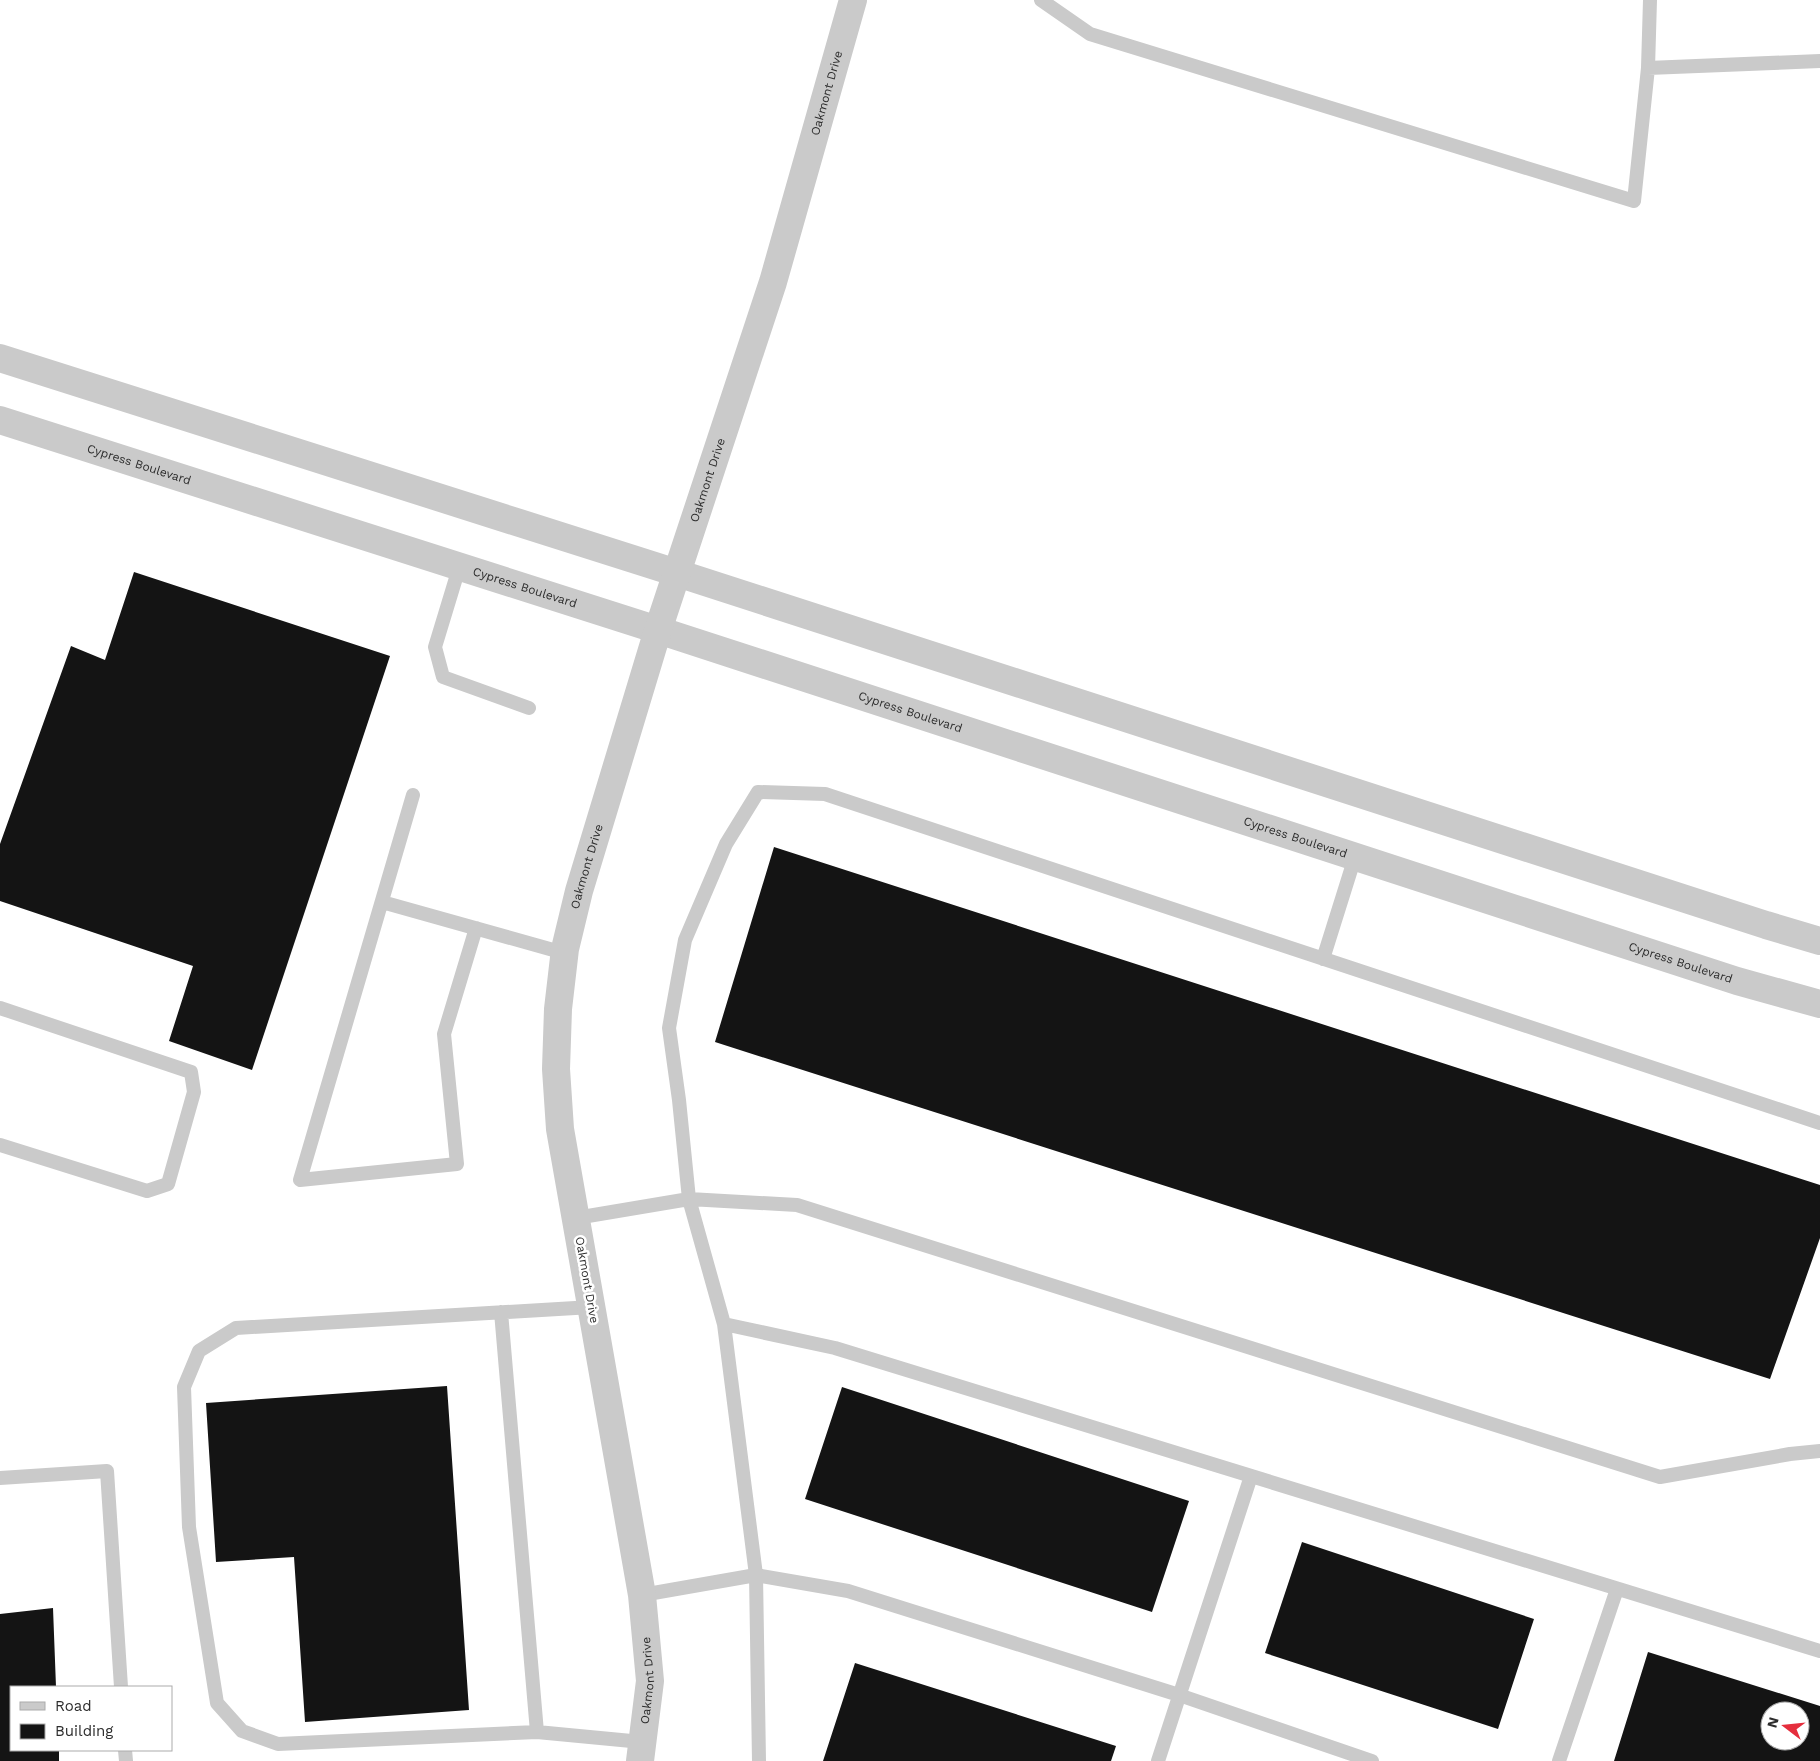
<svg xmlns="http://www.w3.org/2000/svg" width="1820" height="1761" font-family="'Work Sans',sans-serif">
<rect width="100%" height="100%" fill="#fff"/>
<path fill="#141414" fill-rule="evenodd" d="M134,572L390,656L252,1070L169,1041L193,966L0,901V844L71,646L105,660Z
M774,847L1820,1185V1238L1770,1379L715,1042Z
M447,1386L469,1710L305,1722L294,1557L216,1562L206,1403Z
M842,1387L1189,1501L1152,1612L805,1499Z
M1302,1542L1534,1619L1498,1729L1265,1653Z
M53,1608L56,1687H11V1750H59V1761H0V1614Z
M1648,1652L1820,1706V1761H1614ZM1770,1711H1800V1741H1770Z
M855,1663L1116,1746L1111,1761H823Z"/>
<g fill="none" stroke-linecap="round" stroke-linejoin="round">
<path stroke="#cacaca" stroke-width="14" d="M1041,0L1090,34L1634,201L1648,68
M1650,0L1648,68L1820,61
M459,568L435,647L443,677L529,708
M413,795L300,1180L457,1164L444,1034L476,928
M382,902L564,953
M1323,959L1355,857
M0,1008L191,1072L194,1092L168,1184L147,1191L0,1145
M576,1218L689,1199L797,1205L1660,1477L1790,1454L1820,1451
M592,1307L236,1328L199,1351L184,1387L189,1527L217,1703L242,1731L278,1744L537,1732L642,1742
M501,1312L537,1732
M724,1324L835,1348L1820,1651
M0,1478L107,1471L121,1687
M642,1595L756,1575L724,1324L689,1199L679,1100L669,1028L685,940L726,844L758,792L825,794L1820,1123
M125,1750L126,1761
M759,1761L756,1575L848,1591L1179,1695L1372,1761
M1158,1761L1251,1476
M1559,1761L1617,1589"/>
<g stroke="#cacaca" stroke-width="28">
<path d="M0,358L677,573L1766,925L1820,941"/>
<path id="s1" d="M0,420L658,630L1737,981L1820,1004"/>
<path id="s2" d="M640,1761L650,1681L642,1595L560,1129L556,1069L558,1009L565,949L579,891L658,630L773,282L853,0"/>
</g>
</g>
<g text-anchor="middle" stroke-width="5" stroke-linejoin="round" paint-order="stroke">
<g font-size="12" fill="#2d2d2d" stroke="#fff">
<text dy="4" stroke="none"><textPath href="#s2" startOffset="1716">Oakmont Drive</textPath></text>
<text dy="4" stroke="none"><textPath href="#s1" startOffset="146">Cypress Boulevard</textPath></text>
<text dy="4" stroke="none"><textPath href="#s2" startOffset="1311">Oakmont Drive</textPath></text>
<text dy="4" stroke="none"><textPath href="#s1" startOffset="551">Cypress Boulevard</textPath></text>
<text dy="4" stroke="none"><textPath href="#s1" startOffset="956">Cypress Boulevard</textPath></text>
<text dy="4" stroke="none"><textPath href="#s1" startOffset="1361">Cypress Boulevard</textPath></text>
<text dy="4" stroke="none"><textPath href="#s2" startOffset="906">Oakmont Drive</textPath></text>
<text dy="4" stroke="none"><textPath href="#s1" startOffset="1766">Cypress Boulevard</textPath></text>
<text transform="translate(587 1280) rotate(80)" y="4">Oakmont Drive</text>
<text dy="4" stroke="none"><textPath href="#s2" startOffset="81">Oakmont Drive</textPath></text>
</g>
</g>
<rect x="10" y="1686" width="162" height="65" fill="#ffffff" stroke="#ababab"/>
<rect x="20" y="1702" width="25" height="8" fill="#cacaca" stroke="#ababab"/>
<text x="55" y="1711" font-size="15" fill="#2d2d2d">Road</text>
<rect x="20" y="1724" width="25" height="15" fill="#141414" stroke="#ababab"/>
<text x="55" y="1736" font-size="15" fill="#2d2d2d">Building</text>
<g transform="translate(1785 1726) rotate(286)"><circle r="24" fill="#ffffff" stroke="#ababab"/>
<path d="M0-4L9 19L0 12L-9 19Z" fill="#e52e3d"/>
<text y="-8" font-size="14" font-weight="bold" text-anchor="middle" fill="#2d2d2d">N</text>
</g>
</svg>
